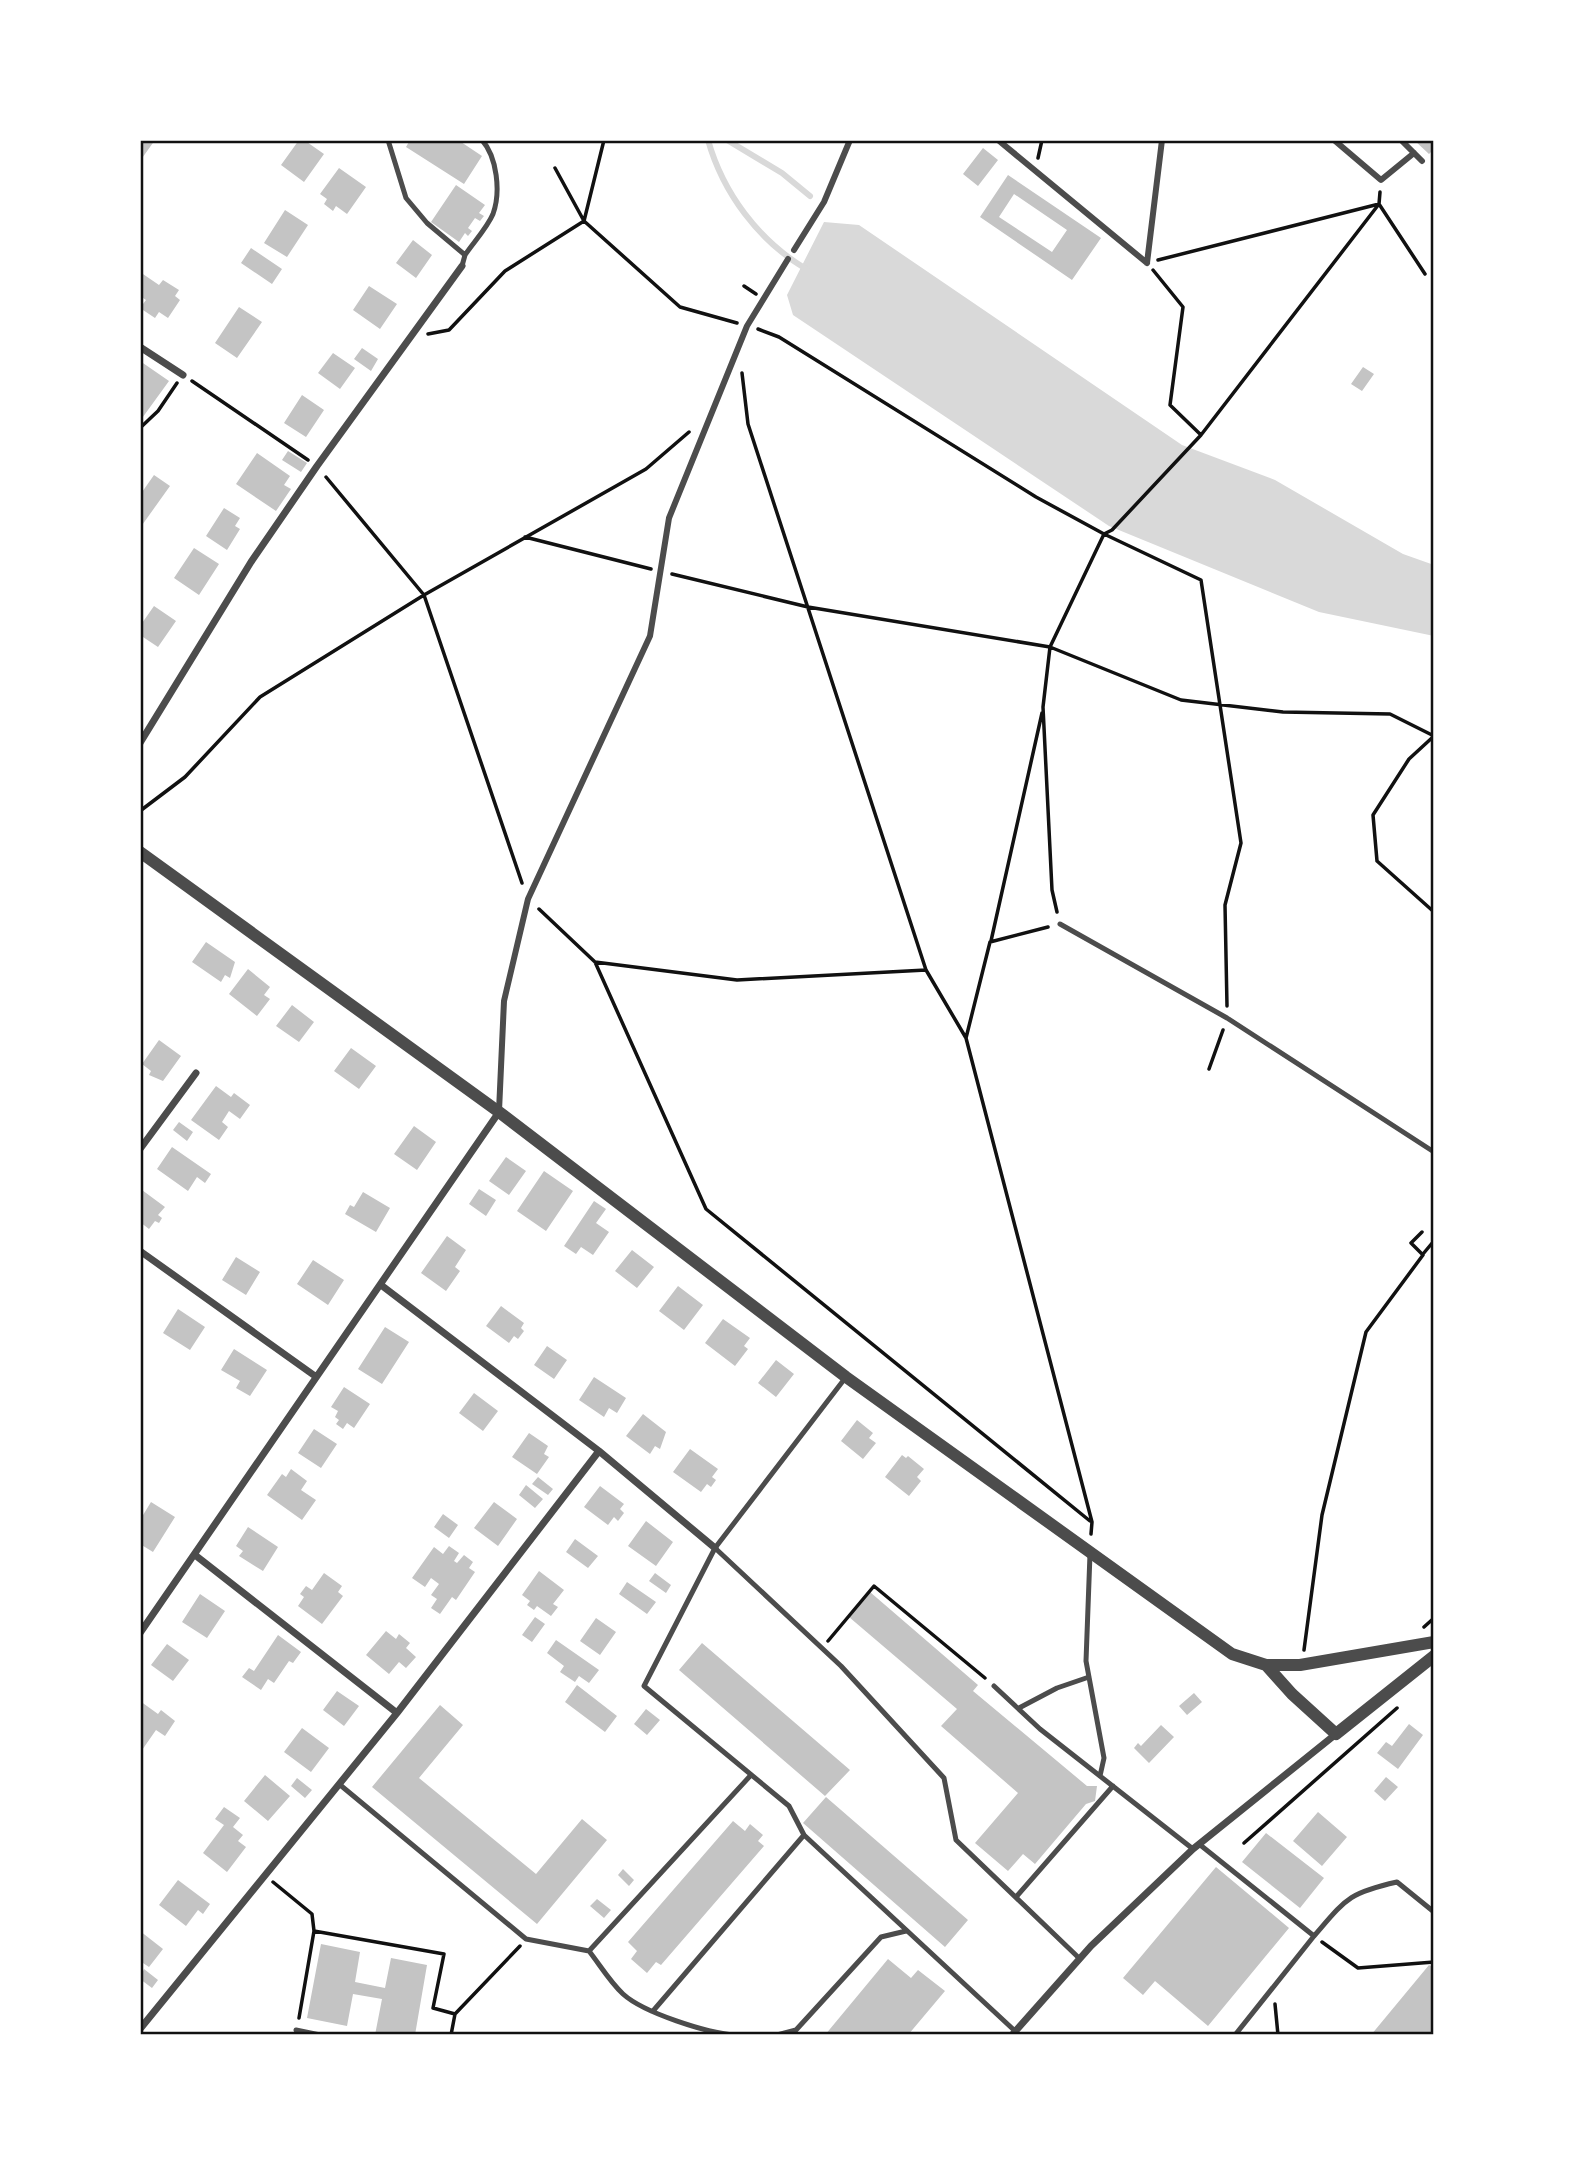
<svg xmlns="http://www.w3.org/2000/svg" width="1574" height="2175" font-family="Lora,serif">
<rect width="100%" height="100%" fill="#fff"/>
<path fill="#d9d9d9" d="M824,222L859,225L1182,445L1275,480L1403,554L1434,565V636L1319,612L1109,526L793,315L787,295Z"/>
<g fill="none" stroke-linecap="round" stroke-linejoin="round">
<path stroke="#d9d9d9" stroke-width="6" d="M708,140C723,193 758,240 806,269
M727,140L782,173L810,196"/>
</g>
<path fill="#c4c4c4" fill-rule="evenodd" d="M140,140H155L140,161Z
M299,140H304L324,154L304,182L281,165Z
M410,140H458L482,156L464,184L406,147Z
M1414,140H1434V149L1429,154Z
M983,148L998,160L978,186L963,174Z
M339,168L366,187L347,214L336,206L333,211L324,204L327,199L320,194Z
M1008,175L1101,238L1072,280L980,217ZM1014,194L1067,230L1052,252L999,217Z
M456,185L485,205L479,213L484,216L480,221L475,218L468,228L472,231L468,236L465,233L459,242L431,222Z
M285,210L308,225L287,257L264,243Z
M413,240L432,255L416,278L396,263Z
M251,248L282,269L272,284L241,263Z
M140,272L159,285L163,280L179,290L175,296L180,300L168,318L159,312L155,318L140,308L146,300L140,296Z
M369,286L397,304L380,329L353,310Z
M239,307L262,322L237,358L215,343Z
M362,348L378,359L371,371L354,359Z
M333,353L355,368L340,389L318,373Z
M140,361L169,381L140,421Z
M1363,367L1374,374L1362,391L1351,384Z
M302,395L324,410L306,437L284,423Z
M288,451L307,463L301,472L282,460Z
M257,453L290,476L284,485L291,489L276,511L236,484Z
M154,475L170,486L140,528V495Z
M224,508L240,518L235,526L240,529L227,550L206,536Z
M194,548L219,564L199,595L174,578Z
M154,606L176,621L158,647L140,635V626Z
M206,942L235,962L230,978L225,975L221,982L192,962Z
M248,969L270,987L264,995L270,999L257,1016L229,994Z
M292,1005L314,1022L299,1042L276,1026Z
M159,1040L181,1056L163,1081L149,1075L151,1071L142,1064Z
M351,1048L376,1066L359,1089L334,1071Z
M216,1086L231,1097L234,1093L250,1105L240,1119L229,1111L222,1122L228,1127L219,1140L191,1120Z
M179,1122L193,1132L187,1141L173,1130Z
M414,1126L436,1142L417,1170L394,1154Z
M172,1147L211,1174L205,1183L197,1177L188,1191L157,1169Z
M506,1157L526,1171L509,1195L489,1181Z
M544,1171L573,1191L546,1231L517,1211Z
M479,1189L496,1200L486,1216L469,1204Z
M142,1190L165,1207L158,1215L162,1218L159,1223L155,1221L149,1229L140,1222Z
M363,1192L390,1208L376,1232L345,1214L350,1205L354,1207Z
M594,1201L606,1209L596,1223L609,1232L593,1255L581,1247L576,1254L564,1246Z
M447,1236L466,1250L455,1267L460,1271L446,1291L421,1273Z
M632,1250L654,1267L637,1288L615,1271Z
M236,1257L260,1272L246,1295L222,1280Z
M313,1260L344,1280L328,1305L297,1284Z
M678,1286L703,1305L684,1330L659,1311Z
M501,1306L524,1323L521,1328L524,1331L518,1339L514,1336L509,1343L486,1326Z
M178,1309L205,1327L190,1350L163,1333Z
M723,1319L750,1338L744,1346L748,1349L735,1366L705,1343Z
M385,1327L409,1342L382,1384L358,1369Z
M547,1346L567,1360L554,1379L534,1365Z
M234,1349L267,1370L250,1396L236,1388L240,1381L221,1370Z
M776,1360L794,1374L776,1397L758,1383Z
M594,1377L626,1398L617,1413L609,1408L604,1417L579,1400Z
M344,1387L370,1404L354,1428L347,1423L343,1429L336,1424L339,1420L335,1417L338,1411L331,1407Z
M474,1393L498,1411L483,1431L459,1413Z
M643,1414L666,1432L660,1449L655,1446L650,1454L626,1436Z
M857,1420L873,1433L869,1438L876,1443L863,1459L841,1441Z
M314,1429L337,1444L321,1468L298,1453Z
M529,1433L548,1446L544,1454L549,1457L537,1474L512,1457Z
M690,1449L718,1469L712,1477L716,1480L711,1487L707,1484L701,1492L673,1472Z
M902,1455L906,1458L908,1456L924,1469L917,1477L921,1481L909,1496L885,1477Z
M291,1469L307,1481L301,1490L316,1500L302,1520L267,1495L282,1474L286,1477Z
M538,1477L553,1489L548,1495L532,1484Z
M526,1485L543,1499L535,1508L519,1495Z
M600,1486L624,1504L620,1509L624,1513L618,1521L614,1517L608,1525L584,1507Z
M151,1502L175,1517L153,1552L140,1544V1520Z
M494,1502L517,1519L498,1546L474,1528Z
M443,1514L458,1525L449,1538L434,1527Z
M646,1521L673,1542L656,1566L628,1546Z
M248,1527L278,1547L263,1571L239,1556L243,1551L236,1546Z
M575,1539L598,1556L588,1568L566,1552Z
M449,1546L459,1553L454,1561L457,1563L464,1555L473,1562L469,1568L475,1572L456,1600L452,1597L440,1614L431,1608L437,1599L431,1595L439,1584L431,1578L425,1587L412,1578L434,1547L443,1554Z
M539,1571L564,1590L553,1604L558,1607L551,1616L537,1606L534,1610L527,1605L530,1601L522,1595Z
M324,1573L342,1586L338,1592L343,1596L322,1624L298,1606L304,1597L300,1594L306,1586L312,1590Z
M655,1573L671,1585L666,1593L649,1581Z
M627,1582L656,1602L647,1614L619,1594Z
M870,1592L978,1685L973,1691L1087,1786H1097L1095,1801L1086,1804L1035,1864L1023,1854L1008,1871L975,1843L1018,1793L941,1726L957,1709L849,1617Z
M200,1594L225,1611L207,1638L182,1622Z
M535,1617L545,1624L532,1642L522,1635Z
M596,1618L616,1632L600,1655L580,1641Z
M386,1631L396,1639L399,1634L410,1643L406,1648L416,1657L406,1668L399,1662L389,1674L366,1655Z
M278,1635L301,1652L293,1663L289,1661L274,1683L268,1679L261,1690L242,1677L249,1668L254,1671Z
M556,1640L599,1670L589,1683L579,1676L575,1682L560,1672L564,1666L547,1653Z
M702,1643L850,1770L825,1796L679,1670Z
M167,1644L189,1660L173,1681L151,1665Z
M577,1685L617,1716L605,1732L565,1702Z
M337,1691L359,1706L344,1726L323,1710Z
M1194,1693L1202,1702L1187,1715L1179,1706Z
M140,1701L158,1714L161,1710L175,1721L165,1736L156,1730L140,1753Z
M440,1705L463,1725L419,1778L536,1874L582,1819L607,1840L537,1924L372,1787Z
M646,1709L660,1720L647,1735L634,1724Z
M1409,1724L1423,1735L1398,1769L1377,1753L1386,1742L1392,1746Z
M1161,1725L1174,1737L1149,1763L1134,1748L1138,1743L1141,1746Z
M302,1728L329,1748L311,1772L284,1752Z
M265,1775L290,1796L268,1821L244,1801Z
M1386,1777L1398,1787L1385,1801L1374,1791Z
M297,1778L312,1790L305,1798L291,1786Z
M826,1797L968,1920L945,1947L803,1823Z
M224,1807L240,1818L233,1827L243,1835L238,1841L246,1847L227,1872L203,1853L224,1825L215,1819Z
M1318,1812L1347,1837L1322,1866L1293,1841Z
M733,1821L745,1831L750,1824L763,1835L758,1841L764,1846L661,1965L656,1962L647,1973L631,1959L637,1951L628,1942Z
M1266,1833L1324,1878L1300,1908L1242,1862Z
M1216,1867L1289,1928L1208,2026L1155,1981L1143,1995L1123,1978Z
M623,1869L634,1880L629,1886L618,1875Z
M178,1880L210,1904L203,1914L198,1910L186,1926L159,1905Z
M597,1899L611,1910L604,1918L590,1906Z
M140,1931L163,1949L149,1967L140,1961Z
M321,1944L360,1952L355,1982L385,1988L391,1958L427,1965L415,2035H375L382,1999L353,1994L347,2026L307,2018Z
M888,1959L911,1978L918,1970L945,1991L908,2035H825Z
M1429,1965L1434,1968V2035H1371Z
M144,1969L158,1980L152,1988L140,1979Z"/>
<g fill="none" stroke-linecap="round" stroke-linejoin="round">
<path stroke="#111" stroke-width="3.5" d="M604,140L584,221L680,307L737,323
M1038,158L1042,140
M1158,260L1379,204L1425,274
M744,286L756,294
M758,329L779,337L1036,497L1104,534L1201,580L1241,843L1225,905L1227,1006
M428,334L449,330L505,271L584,221L555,168
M742,373L748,424L926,970L966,1038
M192,381L308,460
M140,428L158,411L177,383
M1201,435L1379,204L1380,192
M326,477L424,595L522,883
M525,537L651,569
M672,574L808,607L1050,647L1181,700L1283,712L1390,714L1434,736
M1434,736L1409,759L1373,815L1377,861L1434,912
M140,811L185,777L260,697L424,595L646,469L689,432
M539,909L595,962L706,1209L1090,1521
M1057,912L1052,890L1043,707L1050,647L1104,534L1112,530L1201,435L1170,405L1183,307L1153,270
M1048,927L990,942L966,1038L1092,1522L1091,1534
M991,941L1042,713
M595,962L737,980L926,970
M1209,1069L1223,1030
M1423,1254L1433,1242
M1424,1627L1434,1618
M828,1641L874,1586L985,1678
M1304,1650L1322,1515L1366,1332L1423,1255L1411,1243L1422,1232
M1244,1843L1397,1708
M273,1882L312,1914L314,1931
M1322,1942L1358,1968L1434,1962
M1275,2004L1278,2035
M299,2018L314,1931L444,1954L433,2008L455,2014
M451,2035L455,2014L520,1946"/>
<path stroke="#4c4c4c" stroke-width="5" d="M388,140L406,198L427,223L465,255L462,266
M465,255C473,243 487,228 493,214C501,192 497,157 482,140
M1060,924L1227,1018L1434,1152
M846,1377L715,1548L644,1686L789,1806L804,1835L1015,2031
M715,1548L841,1666L944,1778L956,1840L1080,1959
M1090,1554L1086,1661L1104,1758L1100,1776
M994,1686L1040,1729L1193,1849
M1019,1708L1057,1688L1089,1677
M339,1784L526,1939L589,1951L751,1775
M1199,1844L1314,1936L1235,2035
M1016,1897L1113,1786
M1314,1936C1346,1899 1348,1893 1397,1882L1434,1912
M589,1951C600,1965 610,1982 623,1994C644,2013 707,2033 735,2035
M653,2011L804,1835
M296,2030L320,2035
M777,2035L796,2030L881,1937L906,1931"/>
<path stroke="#4c4c4c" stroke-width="6" d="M998,140L1147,263
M1334,140L1381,180L1414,153
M1401,140L1422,161
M794,250L824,202L850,140
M1147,263L1162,140
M499,1111L504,1001L528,899L650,636L669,518L747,326L788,259"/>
<path stroke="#4c4c4c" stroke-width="7" d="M140,347L183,375
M140,743L251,562L317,466L462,266
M140,1149L196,1073
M140,1251L315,1376
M381,1285L599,1451L715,1548
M195,1555L397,1713
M140,1633L499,1112
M140,2029L397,1713L599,1451
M1012,2035L1091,1946L1193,1849L1336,1734"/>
<path stroke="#4c4c4c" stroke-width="12" d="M140,852L499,1112L846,1377L1232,1654L1266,1665H1300L1434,1642
M1266,1665L1292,1694L1336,1734L1434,1656"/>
</g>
<rect width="1574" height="2175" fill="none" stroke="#ffffff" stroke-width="284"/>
<rect x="142" y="142" width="1290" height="1891" fill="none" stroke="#111" stroke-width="2.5"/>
</svg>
